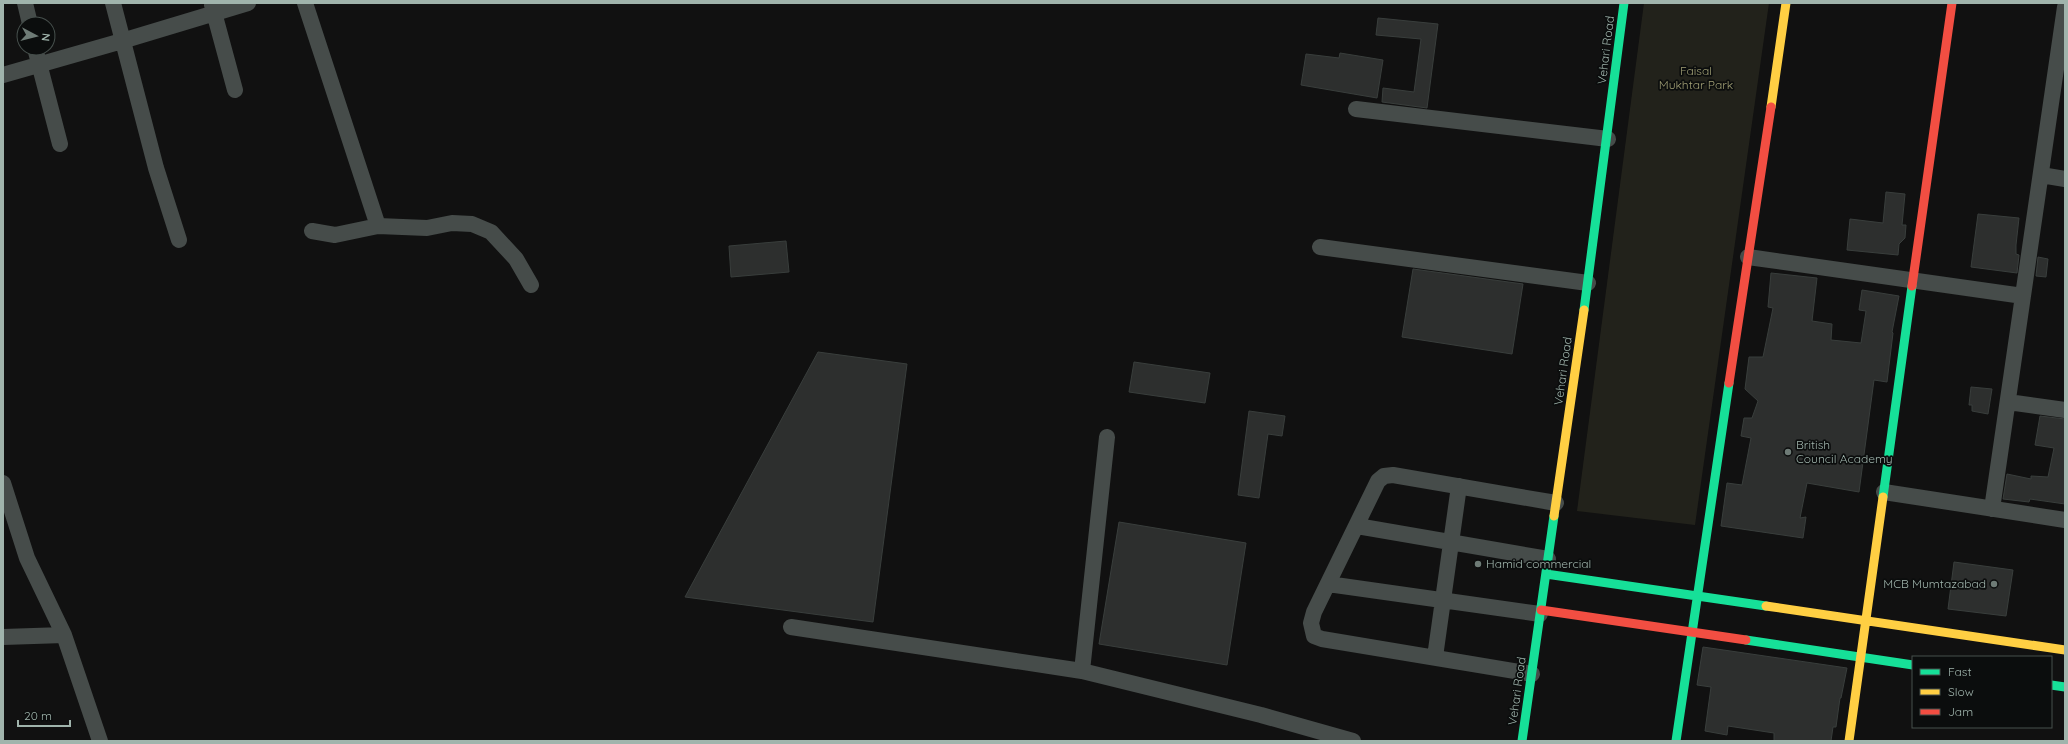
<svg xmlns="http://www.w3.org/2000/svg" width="2068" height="744" font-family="Quicksand,sans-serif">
<rect width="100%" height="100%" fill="#111"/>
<path fill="#22221b" d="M1644,3H1769L1695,525L1577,511Z"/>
<path fill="#2d2f2e" stroke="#393e3c" d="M1378,18L1438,24L1427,108L1382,102L1383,88L1414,92L1421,39L1376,35Z
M1340,53L1383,60L1377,98L1301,85L1306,54L1339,58Z
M1886,192L1905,194L1902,225H1906L1905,238L1899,244L1898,255L1847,250L1850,219L1883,223Z
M1978,214L2019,218L2016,245V254L2019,255L2017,273L1971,267Z
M786,241L789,272L731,277L729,246Z
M2038,257L2048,259L2046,277L2036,276Z
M1413,269L1523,284L1512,354L1402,337Z
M1771,273L1817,278L1812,321L1832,324L1831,340L1861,343L1866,311L1859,310L1862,290L1899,296L1892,332L1893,333L1887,382L1874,380L1859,492L1807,483L1800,518L1806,517L1803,538L1721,526L1727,483L1742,485L1751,438L1741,436L1744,418H1752L1758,401L1745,389L1749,357H1763L1773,308L1768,307Z
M818,352L907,364L873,622L685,597Z
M1134,362L1210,373L1205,403L1129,392Z
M1971,387L1992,389L1988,414L1972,411V405H1969Z
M1249,411L1285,416L1282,436L1268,434L1259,498L1238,495Z
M2040,416L2065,419V504L2030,499L2029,502L2003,499L2007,474L2031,479V476L2048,477L2054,448L2035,445Z
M1119,522L1246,543L1227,665L1099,644Z
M1954,562L2013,570L2006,616L1948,609Z
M1703,647L1847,668L1841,698H1840L1836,727H1833L1831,741H1774V733L1728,726L1727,735L1705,731L1711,687L1697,685Z"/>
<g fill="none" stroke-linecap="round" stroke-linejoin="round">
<path stroke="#464c4a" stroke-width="16" d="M25,3L30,24
M113,3L156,168L179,240
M305,3L378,226
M212,5L235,90
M35,48L60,144
M3,75L122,41L248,3
M1356,109L1608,139
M2041,175L2065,179
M312,231L335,235L378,226L427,228L452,223L472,224L491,232L516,259L531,285
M1320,247L1588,283
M1748,257L2023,296
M2008,402L2065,410
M3,483L27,558L64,635L100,741
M1884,492L2065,520
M1992,509L2065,7
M1357,526L1548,559
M1328,584L1540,614
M791,627L1082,671L1261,715L1353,741
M3,637L64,635
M1435,657L1459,486
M1082,671L1107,437
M1532,674L1322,639L1314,636L1311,623L1314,612L1378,481L1384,476L1393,475L1556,503"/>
<path stroke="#16e098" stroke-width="9" d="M1584,310L1624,3
M1883,497L1912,286
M1546,574L1766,606
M1746,640L1913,665
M2051,685L2065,687
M1522,741L1554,516
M1676,741L1729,383"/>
<path stroke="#ffcf43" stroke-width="9" d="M1771,107L1786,3
M1554,516L1584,310
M1766,606L2065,650
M1849,741L1883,497"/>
<path stroke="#f24e42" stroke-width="9" d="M1912,286L1952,3
M1729,383L1771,107
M1541,610L1746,640"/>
</g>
<g fill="#6e7b76" stroke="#0b0d0d" stroke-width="1.5">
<circle cx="1788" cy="452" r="4"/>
<circle cx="1478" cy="564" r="4"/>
<circle cx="1994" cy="584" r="4"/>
</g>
<g text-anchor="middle" stroke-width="3.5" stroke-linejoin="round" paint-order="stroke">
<g font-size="12" fill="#a0b4ac" stroke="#0b0d0d">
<text transform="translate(1606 50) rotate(-83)" y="4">Vehari Road</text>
<text transform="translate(1563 371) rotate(-82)" y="4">Vehari Road</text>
<text transform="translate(1517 691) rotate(-82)" y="4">Vehari Road</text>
</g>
<g font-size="12" fill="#a19f75" stroke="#0b0d0d">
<text x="1696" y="75">Faisal<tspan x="1696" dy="14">Mukhtar Park</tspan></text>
</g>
<g font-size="12" fill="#a0b4ac" stroke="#0b0d0d" text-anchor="start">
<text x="1796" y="449">British<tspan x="1796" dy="14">Council Academy</tspan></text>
<text x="1486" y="568">Hamid commercial</text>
<text x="1986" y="588" text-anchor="end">MCB Mumtazabad</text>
</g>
</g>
<rect width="2068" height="744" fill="none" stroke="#a0b4ac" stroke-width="8"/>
<rect x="1912" y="656" width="140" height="72" fill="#0b0d0d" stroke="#47504d"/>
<rect x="1920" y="669" width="20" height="6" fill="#16e098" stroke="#47504d"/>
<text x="1948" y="676" font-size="12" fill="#a0b4ac">Fast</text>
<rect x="1920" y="689" width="20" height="6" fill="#ffcf43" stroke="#47504d"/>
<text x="1948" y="696" font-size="12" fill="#a0b4ac">Slow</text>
<rect x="1920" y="709" width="20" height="6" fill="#f24e42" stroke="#47504d"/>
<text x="1948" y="716" font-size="12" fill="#a0b4ac">Jam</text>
<g transform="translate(36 36) rotate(97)"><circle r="19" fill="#0b0d0d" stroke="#47504d"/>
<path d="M0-3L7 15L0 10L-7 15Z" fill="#6e7b76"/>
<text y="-6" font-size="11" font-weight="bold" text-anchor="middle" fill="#a0b4ac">N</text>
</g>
<path d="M18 720v6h52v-6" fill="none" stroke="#a0b4ac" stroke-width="2"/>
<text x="24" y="720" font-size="12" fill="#a0b4ac" stroke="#0b0d0d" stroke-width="3" paint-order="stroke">20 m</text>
</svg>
